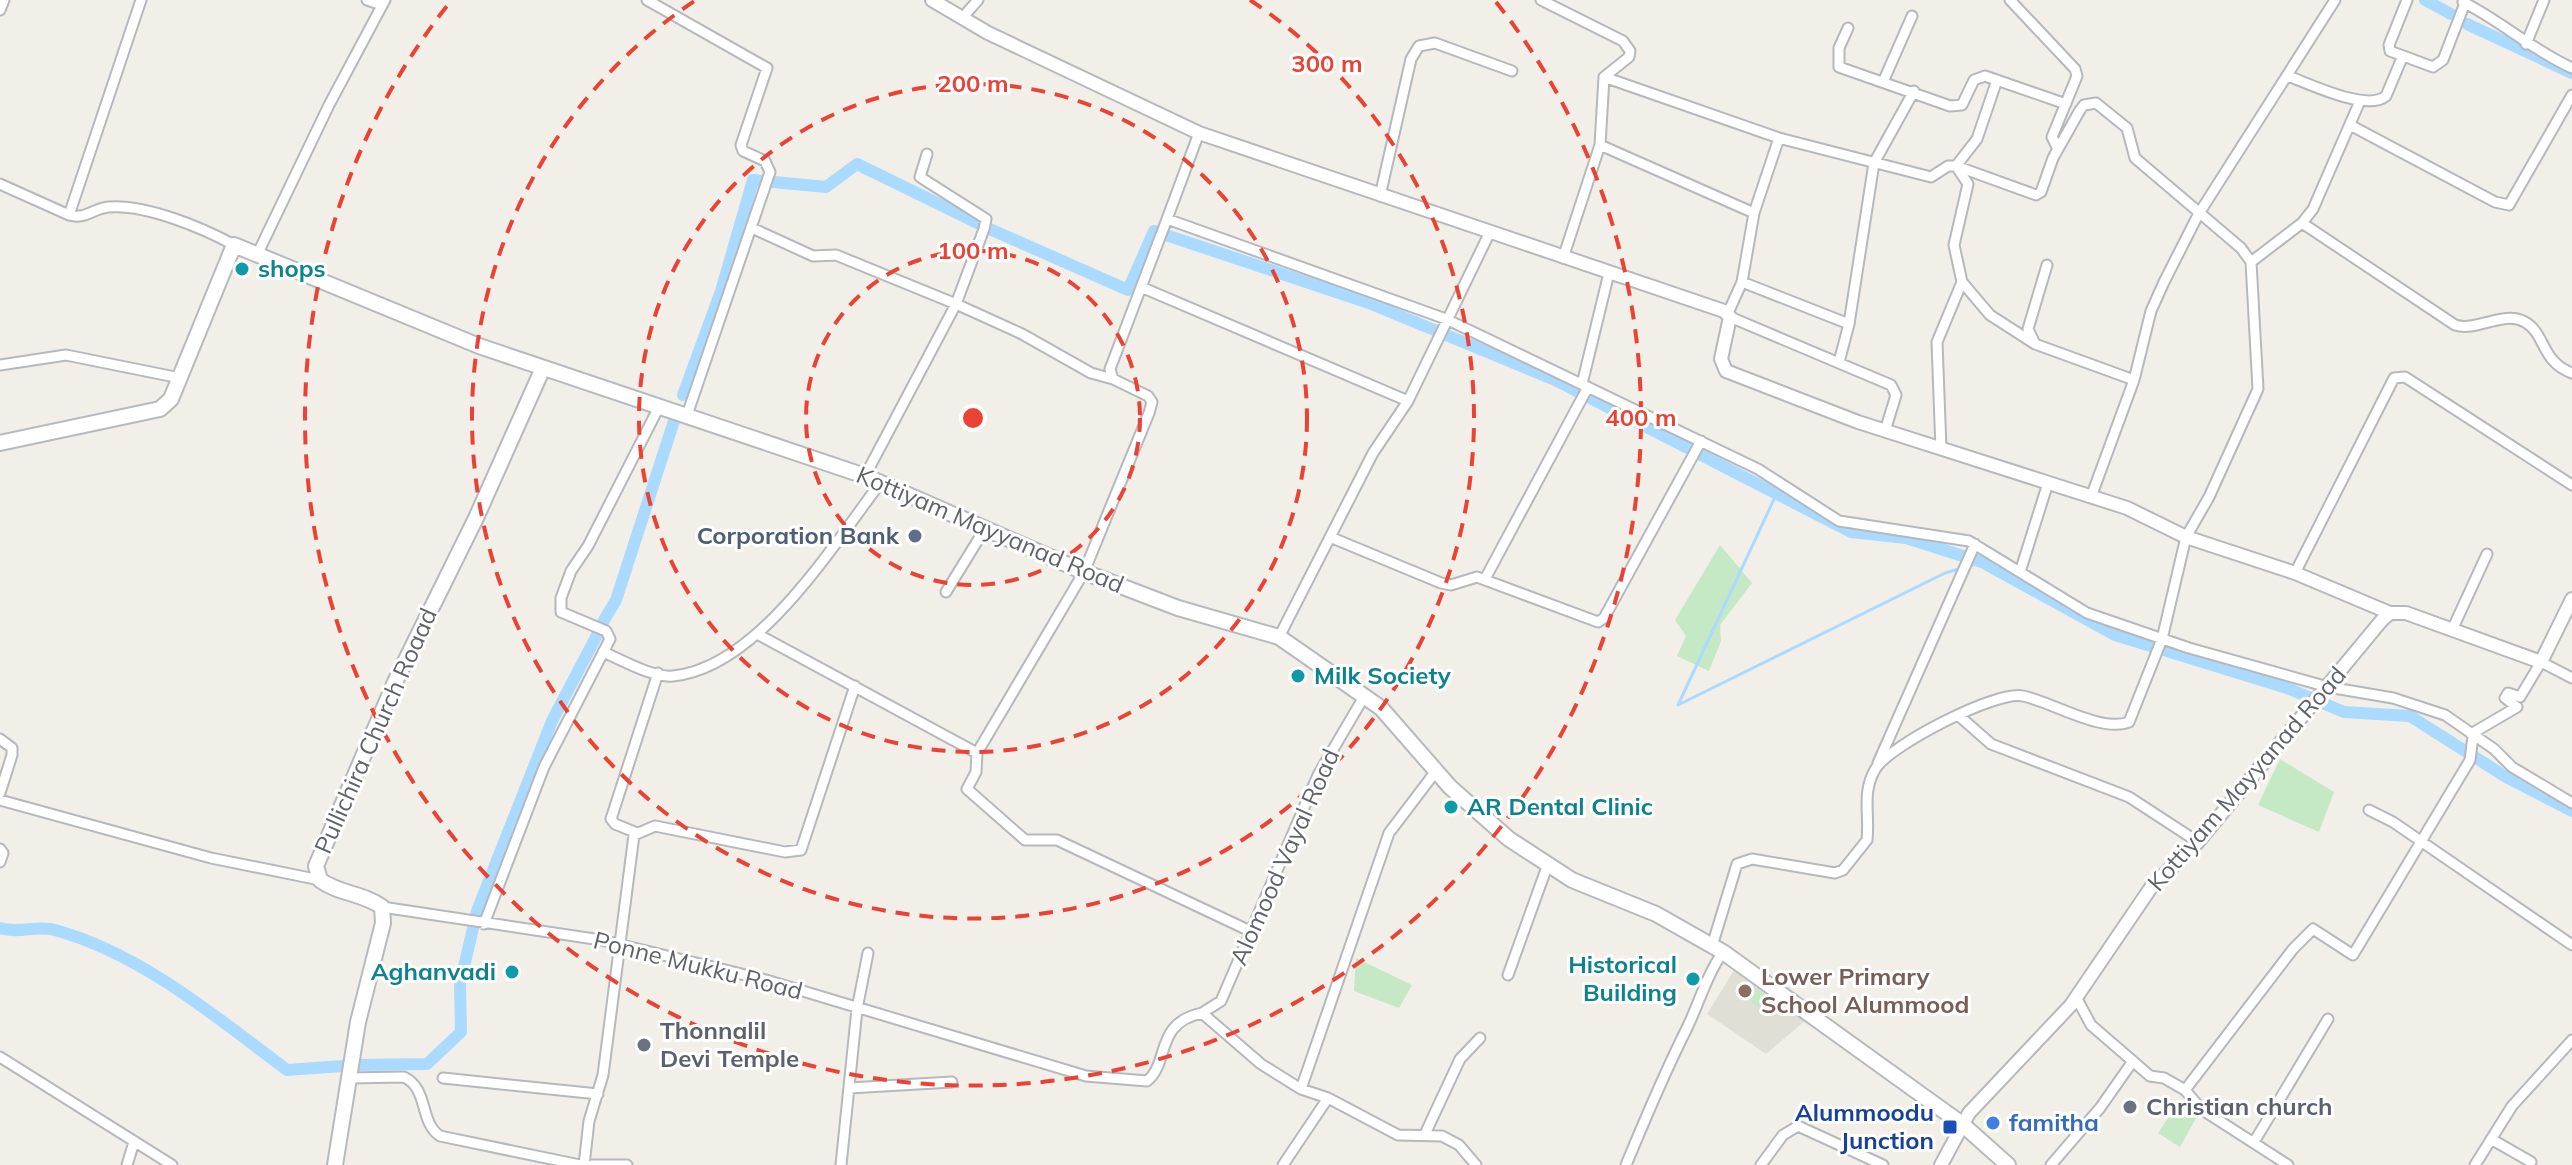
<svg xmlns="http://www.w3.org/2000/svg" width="2572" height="1165" font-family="Mulish,sans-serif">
<rect width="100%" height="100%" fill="#f1efe8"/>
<path fill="#e1ded6" d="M1736,967L1806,1020L1766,1054L1707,1014Z"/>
<path fill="#c5e8c5" d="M1720,545L1752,583L1720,625L1721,641L1709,671L1677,656L1686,636L1675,620Z
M2280,759L2334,792L2319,832L2258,805Z
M1356,958L1412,985L1399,1008L1354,991Z
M1748,985L1781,1004L1767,1015L1737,990Z
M2176,1106L2201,1109L2180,1147L2158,1133Z"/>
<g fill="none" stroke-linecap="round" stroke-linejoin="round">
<path stroke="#aadaff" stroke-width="3" d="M1776,495L1678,705L1945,573L1982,562"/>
<path stroke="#aadaff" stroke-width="12" d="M2425,0L2451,14
M2467,24L2572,73
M683,395L721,291L753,180L826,187L857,164L992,230L1128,290L1154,231L1369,303L1555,380L1851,532L1906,538L1982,562L2115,635L2287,688L2344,712L2410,716L2506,777L2572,811
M603,622L616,600L674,421
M0,928C18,934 37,925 55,930C142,954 216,1017 287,1070L343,1066
M358,1065L427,1064L461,1032L460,984L477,911L552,721L597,635"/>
<defs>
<path id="minor" d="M367,0L382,5
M647,0L767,68L741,145L743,151L765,161L770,172L687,415
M1541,0L1623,41L1630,51L1629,57L1604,77L1600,145L1563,258
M2010,0L2075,69L2077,76L2052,137L2058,149L2055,154
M2407,0L2389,45L2390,51L2433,67L2443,60L2465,3
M2463,2C2501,21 2532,50 2572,68
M0,10L4,0
M963,17L978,0
M1848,28L1839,48V67L1950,106L1962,105L1974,80L1985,76L2066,104
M2526,44L2544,0
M2288,76C2310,84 2367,112 2386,96L2402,58
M1604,77L1779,138L1931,177L1948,166H1956L2036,195L2041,192L2053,158L2080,110L2084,105L2096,103L2127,128L2135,158L2241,248L2251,262L2258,389L2209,497L2186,537L2162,639L2129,722C2102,733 2052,702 2023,696C1996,690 1891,745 1876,768C1861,792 1870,814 1867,840L1843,870L1835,873L1752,859L1737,864L1712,946
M1883,82L1912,16
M2350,125L2495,202L2509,205L2572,95
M1600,145L1754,213
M0,184L69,215C86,220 93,208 109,207C146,204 203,228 234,245
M1380,196L1411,59L1419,46L1435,43L1512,71
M69,215L141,0
M1167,219L1199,133
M2302,223L2455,325C2477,332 2503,310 2525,322C2546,334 2541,362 2572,373
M752,228L813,256L836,255L956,304L1022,334L1091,373L1113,379
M257,255L329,105L385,0
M2251,262L2302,223L2313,209L2360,101
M2047,265L2028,329L2035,344L2134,380
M1742,282L1849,324
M1962,282L1990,315L2035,344
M1141,287L1408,401
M1728,313L1742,282L1754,213L1779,138
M1730,317L1891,385L1896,395L1885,431
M1839,362L1849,324L1874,163L1914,91
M0,365L66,355L180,378
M1582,384L1609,273
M1941,449L1937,342L1962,282L1954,245L1968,184L1956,166L1977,139L1997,80
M865,476L956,304L984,229L986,219L920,177L927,154
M2091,497L2134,380L2151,311L2164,282L2198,215L2335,0
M1330,537L1441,583L1451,585L1477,577L1598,622L1604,618L1701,441
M2020,572L2048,483
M2295,573L2394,378L2405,377L2572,485
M1485,579L1588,387
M946,592L986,527
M2452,630L2487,554
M759,635L977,753L976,772L967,789L1025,840H1057L1250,931
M1279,637L1373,453L1408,401L1489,234
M603,652C622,660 653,678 673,676C758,668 833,545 881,482
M1958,715L1991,744L2129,797L2198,842
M2471,734L2517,707L2505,698L2508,693L2520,697L2541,662L2572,678
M0,739L12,748V755L0,793
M977,753L1084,572L1149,413L1152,402L1148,396L1113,379L1110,369L1167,219L1446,319L1758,469L1839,521L1969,541L2087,613L2189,648L2328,687L2393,698L2445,715L2494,749L2512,767L2572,803
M1878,763L1975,544
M0,800L211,858L320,880
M2369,810L2393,822L2572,945
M637,833L615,824L611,819L658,673
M0,849L3,853L0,862
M382,907L601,940L766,980L1086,1076L1147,1081C1170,1063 1154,1023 1202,1013L1261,1064L1301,1089L1328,1098L1398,1135L1442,1136L1459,1145L1476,1165
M484,924L544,767L610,639L606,631L561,612V598L571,571L588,546L660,405
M1508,975L1548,864
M2076,997L2091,1025L2150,1076L2164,1078L2185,1090L2201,1109L2288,1165
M1202,1013L1221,1001L1318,775L1365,695
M0,1057L172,1165
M348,1078L404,1077C429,1089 419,1122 440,1136L580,1165
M443,1078L598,1094
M849,1088L952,1082
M1301,1089L1389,833L1436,771
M2185,1090L2293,949L2313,929L2353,955L2470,760L2473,736
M1425,1134L1460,1059L1480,1038
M2491,1139L2531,1162
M2254,1142L2328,1019
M127,1165L134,1142
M584,1165L589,1121L603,1075L634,835L655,826L785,852L801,850L855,686
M592,1165H627
M841,1165L857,1009L868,953
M1283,1165L1328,1098
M1626,1165C1645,1119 1664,1074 1686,1030C1699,1004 1706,976 1723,952
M1761,1165L1783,1135L1798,1126L1883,1165
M2051,1165L2100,1108L2133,1061
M2475,1165L2512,1106L2572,1040"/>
<path id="tertiary" d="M932,0L988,33L1199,133L1724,311L1730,317L1721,359L1726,371L1858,422L2127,508L2186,537L2295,573L2390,613
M1941,1165L1969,1113L2071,1005L2152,886L2198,842L2382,620L2390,613H2406L2541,662L2572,599"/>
<path id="secondary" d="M0,443L160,409L171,399L234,245L479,346L865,476L1084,572L1178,608L1279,637L1381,708L1450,787L1509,839L1572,880L1656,914L1723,952L1962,1124L2008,1165
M335,1165L358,1022L383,923L382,907C363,893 339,894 320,880L316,866L395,682L476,518L543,368"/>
</defs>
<use href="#minor" stroke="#b5b8bc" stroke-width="13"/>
<use href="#tertiary" stroke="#b5b8bc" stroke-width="16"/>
<use href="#secondary" stroke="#b6babf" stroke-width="18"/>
<use href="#minor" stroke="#fff" stroke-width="9"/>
<use href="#tertiary" stroke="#fff" stroke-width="12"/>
<use href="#secondary" stroke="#fff" stroke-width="14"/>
</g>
<g fill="none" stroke="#ea4335" stroke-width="4" stroke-dasharray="14 10">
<circle cx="973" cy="418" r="167"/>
<circle cx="973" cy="418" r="334"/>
<path d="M1250 0A501 501 0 1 1 696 0"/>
<path d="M1496 2A668 668 0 1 1 450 2"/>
</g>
<g fill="#0f9aa8" stroke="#fff" stroke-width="3">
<circle cx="242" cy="269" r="8"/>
<circle cx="1298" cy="676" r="8"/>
<circle cx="1451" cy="807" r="8"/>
<circle cx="512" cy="972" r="8"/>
<circle cx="1693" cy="979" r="8"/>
</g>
<circle fill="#5c6f8a" stroke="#fff" stroke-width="3" cx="915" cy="536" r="8"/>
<circle fill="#8d6e63" stroke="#fff" stroke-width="3" cx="1745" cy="991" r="8"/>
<g fill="#6b7280" stroke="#fff" stroke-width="3">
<circle cx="644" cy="1045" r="8"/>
<circle cx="2130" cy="1107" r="8"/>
</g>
<circle fill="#3f7fe0" stroke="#fff" stroke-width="3" cx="1993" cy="1123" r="8"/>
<rect fill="#1a4fb4" stroke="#fff" stroke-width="3" x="1942" y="1119" width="16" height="16" rx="4"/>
<g text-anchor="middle" stroke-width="6" stroke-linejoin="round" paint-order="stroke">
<g font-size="24" font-weight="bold" fill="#0d838f" stroke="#fff" text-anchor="start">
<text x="258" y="277">shops</text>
<text x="1314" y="684">Milk Society</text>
<text x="1467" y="815">AR Dental Clinic</text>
<text x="1677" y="973" text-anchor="end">Historical<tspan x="1677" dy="28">Building</tspan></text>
<text x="496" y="980" text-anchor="end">Aghanvadi</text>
</g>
<g font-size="24" fill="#5f6368" stroke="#fff">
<text transform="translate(990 530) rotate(23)" y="8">Kottiyam Mayyanad Road</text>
<text transform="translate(376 731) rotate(-66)" y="8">Pullichira Church Roaad</text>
<text transform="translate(2247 779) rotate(-49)" y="8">Kottiyam Mayyanad Road</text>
<text transform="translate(1285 857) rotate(-66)" y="8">Alomood Vayal Road</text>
<text transform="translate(698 966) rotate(14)" y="8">Ponne Mukku Road</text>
</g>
<g font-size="24" font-weight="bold" fill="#4e5e75" stroke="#fff" text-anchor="end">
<text x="899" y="544">Corporation Bank</text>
</g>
<g font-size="24" font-weight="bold" fill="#785e54" stroke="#fff" text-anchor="start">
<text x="1761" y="985">Lower Primary<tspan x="1761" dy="28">School Alummood</tspan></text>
</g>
<g font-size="24" font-weight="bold" fill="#5b616d" stroke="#fff" text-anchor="start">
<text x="660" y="1039">Thonnalil<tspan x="660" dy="28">Devi Temple</tspan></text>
<text x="2146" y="1115">Christian church</text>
</g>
<g font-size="24" font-weight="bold" fill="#164399" stroke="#fff" text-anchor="end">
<text x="1934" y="1121">Alummoodu<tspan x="1934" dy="28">Junction</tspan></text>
</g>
<g font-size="24" font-weight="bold" fill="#366cbe" stroke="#fff" text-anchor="start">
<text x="2009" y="1131">famitha</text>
</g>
</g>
<circle cx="973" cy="418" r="12" fill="#ea4335" stroke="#fff" stroke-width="4"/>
<g font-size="24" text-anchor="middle" font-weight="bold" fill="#ea4335" stroke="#fff" stroke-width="6" stroke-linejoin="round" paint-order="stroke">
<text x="1327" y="72">300 m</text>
<text x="973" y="92">200 m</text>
<text x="973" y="259">100 m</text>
<text x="1641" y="426">400 m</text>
</g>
</svg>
